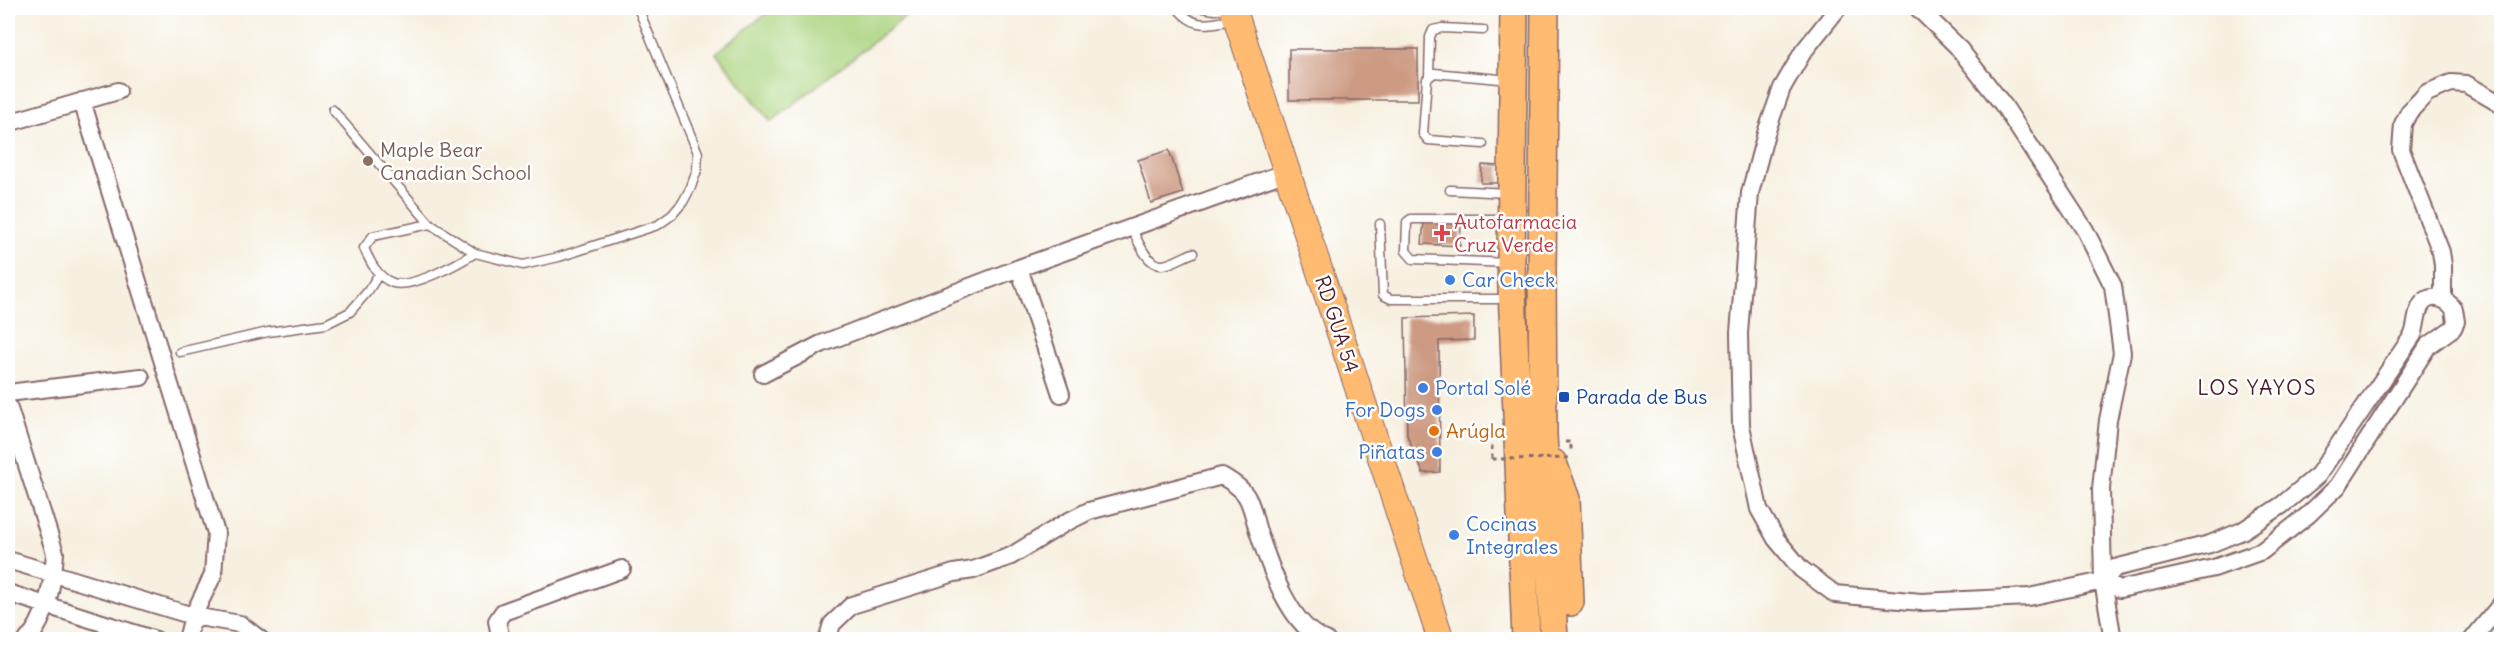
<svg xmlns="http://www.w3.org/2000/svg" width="2509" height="647" font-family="Delius,sans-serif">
<rect width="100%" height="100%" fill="#fff"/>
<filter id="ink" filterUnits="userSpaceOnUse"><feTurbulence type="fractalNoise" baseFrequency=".0167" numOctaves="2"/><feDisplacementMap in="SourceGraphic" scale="12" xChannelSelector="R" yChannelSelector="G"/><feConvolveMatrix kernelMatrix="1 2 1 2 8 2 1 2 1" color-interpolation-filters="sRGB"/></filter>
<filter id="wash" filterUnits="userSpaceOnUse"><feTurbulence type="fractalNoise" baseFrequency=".008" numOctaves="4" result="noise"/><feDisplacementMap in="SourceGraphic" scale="24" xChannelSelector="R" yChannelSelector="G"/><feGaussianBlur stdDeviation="1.35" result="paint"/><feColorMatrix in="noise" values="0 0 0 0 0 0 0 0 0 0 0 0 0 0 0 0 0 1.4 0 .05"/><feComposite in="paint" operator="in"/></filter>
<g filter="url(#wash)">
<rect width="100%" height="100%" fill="#f7f0e0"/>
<path fill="#abd47f" stroke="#7a7a55" stroke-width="1.5" d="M773,8H900L906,16L771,122L716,53Z"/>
<g id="blocks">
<path fill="#cd9b84" d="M1289,49H1418V100H1289Z
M1169,150L1183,193L1151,203L1138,160Z
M1482,165L1500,166L1499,183H1481Z
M1424,221L1461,223L1460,246L1422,244Z
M1474,316V340L1439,341L1440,472L1423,473L1407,435L1405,318Z"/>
</g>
</g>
<g filter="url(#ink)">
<use href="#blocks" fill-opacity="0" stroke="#87686a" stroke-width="1.5"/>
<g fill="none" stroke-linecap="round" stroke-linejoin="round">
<defs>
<path id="service" d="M1177,8C1196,30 1206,24 1233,20
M1203,8L1215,10L1229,9
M1429,76L1430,37L1433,30L1442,28L1483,30
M333,110L430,224L475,253L523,265L559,257L658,225L672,215L683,202L691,187L697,170L698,153L638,8
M1483,144L1428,140L1423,134L1427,79L1434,73L1510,80
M1450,190L1508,193
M430,224L373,236L364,248C370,262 378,278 393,283C412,289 459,263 475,253
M1380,224L1383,295L1391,299H1508
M1132,229C1137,239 1147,266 1162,265C1171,265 1184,256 1193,253
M1509,263L1413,259L1406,251L1407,222L1411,219H1509
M180,352L268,332L326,324L350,312L368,291L379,274"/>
<path id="minor" d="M1838,8L1803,52L1782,88L1766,133L1750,193L1739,333L1741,426L1759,509L1776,539L1801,569L1835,594L1921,602L2029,597L2103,581L2115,568L2210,544L2242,531L2282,505L2318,475L2413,335C2416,327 2416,318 2419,310C2425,292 2445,296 2454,309L2456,322L2453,328L2428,346L2338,486L2308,515L2262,551L2214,568L2120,589L2103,581
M1918,8L1957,46L2004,106L2085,230L2113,286L2122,353L2108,420L2101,489L2103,581L2113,640
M82,101L216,533L213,575L193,616L187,640
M8,123L118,91
M1019,268L1061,394
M2443,298V265L2441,252L2401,150L2403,124L2409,112L2427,93L2451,83L2466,84L2502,105
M763,374L821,344L1019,268L1287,172
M8,393L141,377
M8,406L55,553C53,581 48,618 27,640
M8,560L193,616L240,624L261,640
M8,593L156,640
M501,640L497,621L503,612L622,569
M827,640L832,624L852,605L954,573L973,570L1011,556L1065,523L1089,511L1222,476C1230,481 1238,485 1244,493C1251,501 1254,517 1257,528C1268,561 1289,628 1326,640
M2472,640L2502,603"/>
<path id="primary" d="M1233,8L1441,640"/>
<path id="trunk" d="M1514,8L1511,263L1526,640
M1545,8L1542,272L1543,435L1554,640
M1553,463L1566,499L1570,602"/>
</defs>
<use href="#service" stroke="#87686a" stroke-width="11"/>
<use href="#minor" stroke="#87686a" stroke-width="20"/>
<use href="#primary" stroke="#87686a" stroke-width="28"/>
<use href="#trunk" stroke="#87686a" stroke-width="30"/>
<path stroke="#87686a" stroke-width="3" stroke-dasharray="4.5 4.5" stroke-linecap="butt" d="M1565,442H1571V450
M1492,459V438H1497"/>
<use href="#service" stroke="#fff" stroke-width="8"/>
<use href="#minor" stroke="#fff" stroke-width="16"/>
<use href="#primary" stroke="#ffbb71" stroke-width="26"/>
<use href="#trunk" stroke="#ffbb71" stroke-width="27"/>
<path stroke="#87686a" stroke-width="3" stroke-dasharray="4.5 4.5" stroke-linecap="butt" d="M1492,459L1571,458"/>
</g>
</g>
<circle fill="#8d6e63" stroke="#fff" stroke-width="2" cx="368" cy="161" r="6"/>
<path fill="#e0444e" stroke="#fff" stroke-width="2" d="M1439 224h6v6h6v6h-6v6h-6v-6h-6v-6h6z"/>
<g fill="#3f7fe0" stroke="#fff" stroke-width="2">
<circle cx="1450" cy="280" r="6"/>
<circle cx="1423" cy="388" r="6"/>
<circle cx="1437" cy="410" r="6"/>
<circle cx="1437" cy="452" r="6"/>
<circle cx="1454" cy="535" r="6"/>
</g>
<rect fill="#1a4fb4" stroke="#fff" stroke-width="2" x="1558" y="391" width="12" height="12" rx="3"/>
<circle fill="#e8710a" stroke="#fff" stroke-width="2" cx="1434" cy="431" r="6"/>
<g text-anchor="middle" stroke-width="5" stroke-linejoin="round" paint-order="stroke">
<g font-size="20" fill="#785e54" stroke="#fff" text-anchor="start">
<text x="380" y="157">Maple Bear<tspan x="380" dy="23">Canadian School</tspan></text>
</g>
<g font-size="20" fill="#be3a42" stroke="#fff" text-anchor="start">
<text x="1454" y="229">Autofarmacia<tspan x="1454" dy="23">Cruz Verde</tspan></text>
</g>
<g font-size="20" fill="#366cbe" stroke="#fff" text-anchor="start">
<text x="1462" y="287">Car Check</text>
<text x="1435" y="395">Portal Solé</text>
<text x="1425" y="417" text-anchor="end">For Dogs</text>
<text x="1425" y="459" text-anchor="end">Piñatas</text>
<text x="1466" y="531">Cocinas<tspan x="1466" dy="23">Integrales</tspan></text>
</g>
<g font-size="20" fill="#4a1f2b" stroke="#fff">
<text transform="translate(1337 324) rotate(72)" y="7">RD GUA 54</text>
</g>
<g font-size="20" fill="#164399" stroke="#fff" text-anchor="start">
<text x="1576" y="404">Parada de Bus</text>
</g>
<g font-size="20" fill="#c56008" stroke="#fff" text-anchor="start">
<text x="1446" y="438">Arúgla</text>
</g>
<g font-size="21" letter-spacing="1.5" fill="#4a1f2b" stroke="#fff">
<text x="2257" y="395">LOS YAYOS</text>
</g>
</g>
<rect width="2509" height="647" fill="none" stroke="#fff" stroke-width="30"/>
</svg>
